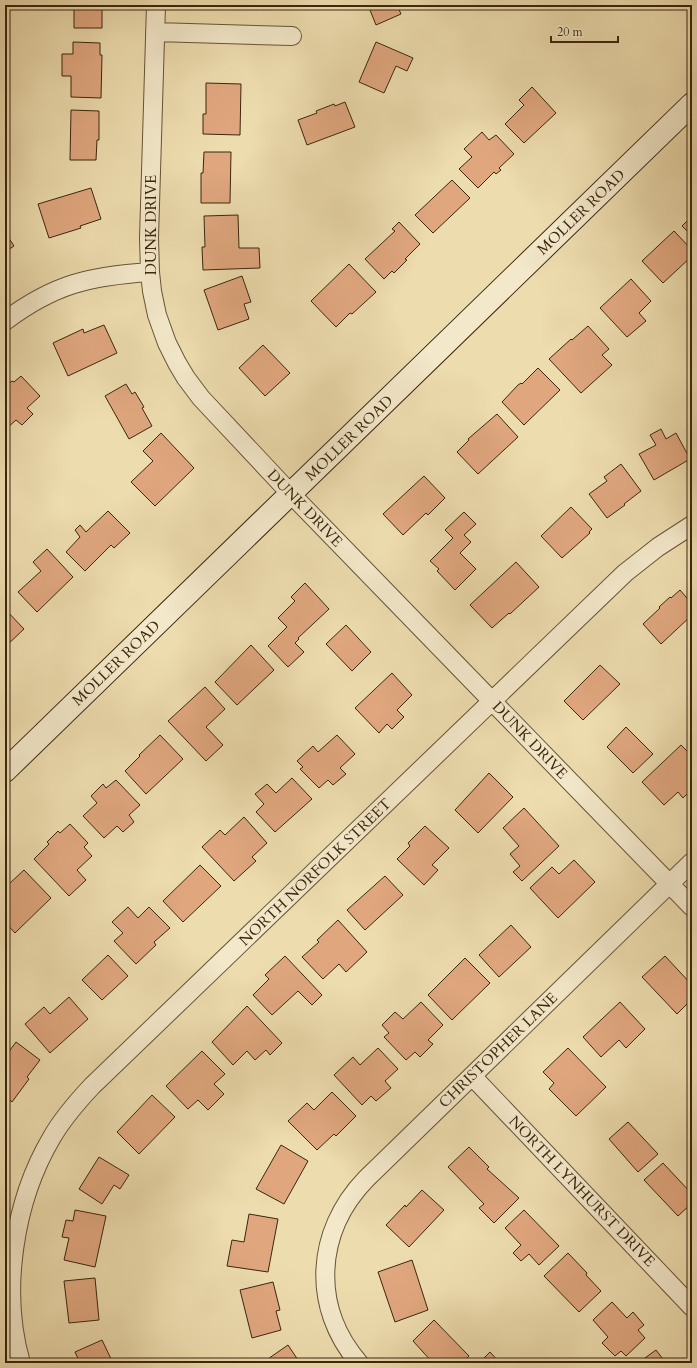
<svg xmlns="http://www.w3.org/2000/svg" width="697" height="1368" font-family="Cardo,serif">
<rect width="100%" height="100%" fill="#eddcae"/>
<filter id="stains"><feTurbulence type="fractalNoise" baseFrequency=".005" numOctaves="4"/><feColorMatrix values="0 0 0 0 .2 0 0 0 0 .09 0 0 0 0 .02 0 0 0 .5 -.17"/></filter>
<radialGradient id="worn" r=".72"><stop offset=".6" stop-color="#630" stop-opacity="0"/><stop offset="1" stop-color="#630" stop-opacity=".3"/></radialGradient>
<path fill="#e0a77f" stroke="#3a260e" d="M74,5H102V28H74Z
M368,5H397L401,14L376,25Z
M73,42L100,43V55H102L101,98L71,97V76H62V54H73Z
M376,42L413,58L407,71L396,66L384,93L359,82Z
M206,83L241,84L240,135L203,134V114H206Z
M532,87L556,113L524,143L505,124L524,105L519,100Z
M345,102L355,127L307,145L298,120L317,113L316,111L334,104L335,106Z
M71,110L99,111V140H97L96,160H70Z
M482,132L489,140L496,135L514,154L499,168L501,170L496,174L494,172L478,188L459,169L472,157L464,149Z
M204,152H231L230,203H201V173H203Z
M452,180L470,198L433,233L415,215Z
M91,188L101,219L80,226L81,228L49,238L38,204Z
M238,215L239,248H259L260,268L203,270L202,247H205L204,216Z
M692,216V236L682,226Z
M399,222L420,244L405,259L407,260L394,273L392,271L384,279L365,259L395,231L392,229Z
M674,231L692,250V256L663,283L642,261Z
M5,232L14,246L5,252Z
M349,264L376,292L352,314L350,313L336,327L311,301Z
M242,276L251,302L244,304L249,319L218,330L204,290Z
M631,279L651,301L639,313L646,321L627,337L600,308Z
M104,325L117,353L68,376L53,343L83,329L84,333Z
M588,326L609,349L602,355L612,365L581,393L549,359L571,339L572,340Z
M263,345L290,373L265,396L239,368Z
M538,368L560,390L524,425L502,402L518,385L521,383L522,384Z
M21,376L40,396L27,408L33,414L22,425L16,420L5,430V387L12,381L14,382Z
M126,384L132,394L135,392L144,407L142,408L152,426L129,439L105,396Z
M497,414L518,437L478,474L457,452L469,440L468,439Z
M661,429L666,439L676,433L690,459L654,480L639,454L656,445L650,435Z
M161,433L194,468L155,506L131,482L153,461L143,451Z
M621,464L641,491L624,504L625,505L607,518L589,494L607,481L604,477Z
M424,476L445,498L428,515L426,513L403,535L383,514Z
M571,507L592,529L589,532L590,533L562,558L541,536Z
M108,511L130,533L114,548L111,545L85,571L66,552L80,537L75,530L80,525L86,532Z
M464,512L476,524L464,535L471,542L460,553L476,569L455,590L437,571L439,569L430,561L453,538L445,530Z
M47,549L73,577L37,612L18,592L41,571L33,562Z
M516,562L539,587L510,614L509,613L492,628L470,605Z
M305,583L329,609L298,638L299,639L295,643L304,652L288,667L268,646L287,627L278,618L295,601L291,597Z
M680,590L692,604V615L661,644L643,624L660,608L659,607L670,597L671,598Z
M5,609L24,629L5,647Z
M346,625L371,652L352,671L326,644Z
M251,645L274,670L237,705L215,682Z
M600,665L620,684L583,720L564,701Z
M392,673L412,695L397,710L404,717L392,729L387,724L379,733L355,708Z
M205,687L225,709L206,727L223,745L206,761L168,721Z
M626,727L653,754L633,773L607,747Z
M160,735L183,759L146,794L125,771L140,756L139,755Z
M337,735L355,754L340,768L346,774L333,785L328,780L319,788L300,769L303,767L297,761L313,746L318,752Z
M681,745L692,756V789L683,798L678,792L664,805L642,782Z
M489,773L513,797L478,833L455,810Z
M292,778L312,799L275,832L256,812L264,804L255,794L267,784L276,793Z
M116,780L140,805L129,815L134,822L123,832L117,826L104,838L83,816L97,803L91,796L103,784L106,788Z
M524,808L559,846L522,881L513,872L520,866L510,854L519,846L503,828Z
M244,817L267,843L252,857L256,861L234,881L202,847L220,830L225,835Z
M70,824L88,843L84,847L92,856L77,870L86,880L69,896L34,859L49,844L47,842L58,831L60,833Z
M425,826L449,848L432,865L438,870L424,885L397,859L410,846L408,843Z
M574,860L595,882L558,918L530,888L552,867L559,874Z
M200,865L221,886L183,922L163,901Z
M24,870L51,898L15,933L5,922V884L7,882L9,884Z
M385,876L403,895L365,930L347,910Z
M128,907L138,918L149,907L170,928L154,942L156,945L136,964L114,941L123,933L112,922Z
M338,920L367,952L346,972L339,964L323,979L302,957L319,942L317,940Z
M511,925L531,947L499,977L479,955Z
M108,955L128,976L102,1000L82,980Z
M285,956L322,995L312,1005L298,991L272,1015L253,995L269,979L265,975Z
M665,956L692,985V999L677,1014L642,977Z
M465,958L490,983L452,1020L428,995Z
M69,997L88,1019L50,1053L25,1024L44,1007L50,1014Z
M421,1002L443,1025L428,1040L433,1044L420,1057L415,1052L406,1060L384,1037L389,1033L382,1025L395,1012L403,1019Z
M620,1002L645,1029L626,1048L619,1040L601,1057L583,1037Z
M247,1006L282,1043L270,1055L266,1050L255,1060L247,1051L233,1065L212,1042Z
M16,1042L40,1060L27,1077L29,1079L12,1102L5,1096V1057Z
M378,1048L398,1069L385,1081L391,1088L376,1101L371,1096L362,1105L334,1075L353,1057L360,1065Z
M568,1048L606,1087L576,1116L549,1089L554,1083L543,1072Z
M202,1051L225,1074L214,1084L224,1094L208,1110L198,1100L188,1109L166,1086Z
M332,1092L356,1116L336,1136L334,1134L317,1150L288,1121L307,1103L314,1110Z
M152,1095L175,1117L139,1154L117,1132Z
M628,1122L658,1154L638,1172L609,1139Z
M281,1145L308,1161L284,1204L256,1189Z
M469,1147L489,1167L487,1169L519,1198L494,1223L479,1208L484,1204L448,1167Z
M99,1157L129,1175L120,1189L114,1185L102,1204L79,1189Z
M663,1163L692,1194V1203L678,1216L644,1180Z
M422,1190L444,1210L409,1247L386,1225L405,1205L406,1207Z
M75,1210L106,1216L95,1267L64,1260L69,1238L62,1237L66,1220L73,1221Z
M524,1210L559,1246L539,1265L529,1254L521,1261L513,1253L521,1245L505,1228Z
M249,1214L278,1219L268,1272L227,1266L232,1240L244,1242Z
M568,1253L587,1273L586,1275L601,1291L579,1312L544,1276Z
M412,1260L428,1310L395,1322L378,1272Z
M95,1278L99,1320L69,1323L64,1281Z
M273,1282L280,1310L276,1311L281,1330L252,1338L240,1290Z
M612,1302L627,1318L633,1312L644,1325L638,1330L645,1338L626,1356L621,1351L615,1356L602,1343L608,1337L593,1320Z
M434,1320L469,1356L462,1363H433L413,1341Z
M102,1340L113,1363H80L75,1352Z
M288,1345L300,1363H266L265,1361Z
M656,1350L666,1363H638Z
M490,1352L500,1363H479Z"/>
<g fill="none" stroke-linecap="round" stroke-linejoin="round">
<defs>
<path id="minor" d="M156,5L149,238L150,272L152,291L157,315L167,343L177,363L186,378L201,398L291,494L692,907
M155,32L292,36
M5,321C54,284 90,276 150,272
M472,1076L692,1307
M21,1363C0,1291 14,1201 52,1137C63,1118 77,1102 92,1086L625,573L658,547L692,525
M359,1363C311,1307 315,1232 366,1179L692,862"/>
<path id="secondary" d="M5,771L692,104"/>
</defs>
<use href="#minor" stroke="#675436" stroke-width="20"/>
<use href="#secondary" stroke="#3a260e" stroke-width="24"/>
<use href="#minor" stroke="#f3e8ca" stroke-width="18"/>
<use href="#secondary" stroke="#f3e8ca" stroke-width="22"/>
</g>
<g text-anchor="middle" stroke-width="4" stroke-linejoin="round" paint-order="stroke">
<g font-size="15" fill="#3a260e" stroke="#f3e8ca">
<text transform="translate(581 212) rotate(-44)" y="5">MOLLER ROAD</text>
<text transform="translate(151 225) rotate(-90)" y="5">DUNK DRIVE</text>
<text transform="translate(349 438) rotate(-44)" y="5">MOLLER ROAD</text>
<text transform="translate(305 508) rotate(46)" y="5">DUNK DRIVE</text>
<text transform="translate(116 663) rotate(-44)" y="5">MOLLER ROAD</text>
<text transform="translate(530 740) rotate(46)" y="5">DUNK DRIVE</text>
<text transform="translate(315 872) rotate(-44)" y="5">NORTH NORFOLK STREET</text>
<text transform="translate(498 1050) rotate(-44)" y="5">CHRISTOPHER LANE</text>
<text transform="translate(582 1191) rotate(46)" y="5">NORTH LYNHURST DRIVE</text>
</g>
</g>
<rect width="697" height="1368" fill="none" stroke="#eddcae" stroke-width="20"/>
<rect x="6" y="6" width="685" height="1356" fill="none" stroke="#3a260e" stroke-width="2"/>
<rect x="10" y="10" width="677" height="1348" fill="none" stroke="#3a260e"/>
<path d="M551 36v6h67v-6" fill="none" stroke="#3a260e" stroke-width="2"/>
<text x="557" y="36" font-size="12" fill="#3a260e" stroke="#f3e8ca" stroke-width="3" paint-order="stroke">20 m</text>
<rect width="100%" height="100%" filter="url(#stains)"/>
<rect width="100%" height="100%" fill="url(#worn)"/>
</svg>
